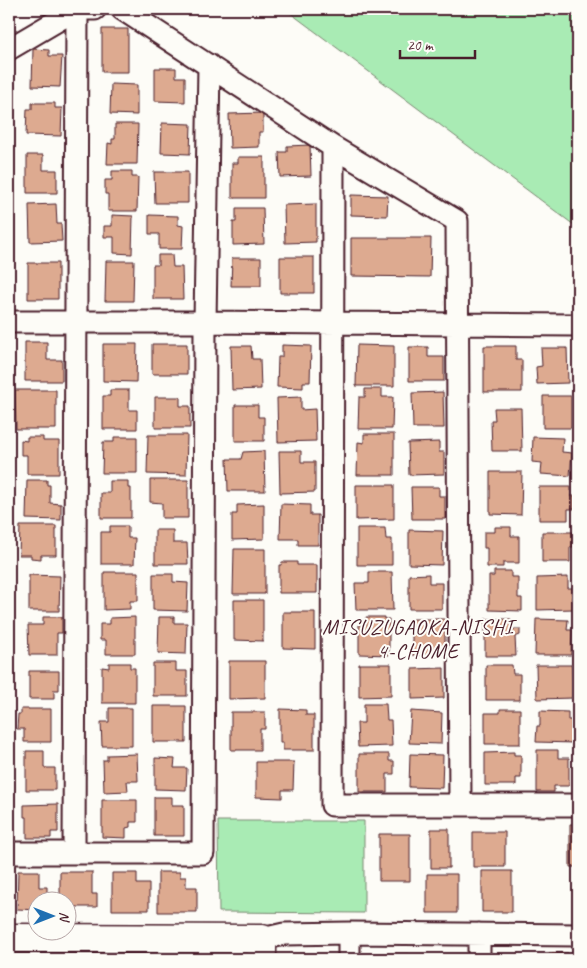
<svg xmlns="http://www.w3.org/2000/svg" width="587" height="968" font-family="Caveat,sans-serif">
<rect width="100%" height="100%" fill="#fdfcf7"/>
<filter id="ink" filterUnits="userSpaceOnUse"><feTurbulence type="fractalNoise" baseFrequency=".02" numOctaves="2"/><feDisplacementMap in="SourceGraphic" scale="10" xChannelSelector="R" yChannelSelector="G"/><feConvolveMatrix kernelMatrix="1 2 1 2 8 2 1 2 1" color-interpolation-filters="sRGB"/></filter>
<g filter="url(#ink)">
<path fill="#a9ebb4" stroke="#7a8570" d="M285,9H578V228Z
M218,821H364V913L219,912Z"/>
<path fill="#ddaa90" stroke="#4a1f2b" d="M102,29H128V72H102Z
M33,49L49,50V56H62L60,87L32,86Z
M155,68H176V77H185V102L155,101Z
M111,84L137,85V115L110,114Z
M32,103H55V108H62L61,136L26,135L27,109H32Z
M263,113V132H259V147L230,148L229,114Z
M162,123L191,124L190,154L161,153Z
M115,124H138L137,164H107L108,143L112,144V139H115Z
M310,145L311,176L280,177L279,152H287V146Z
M27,155H43V170H57V193H27Z
M238,157H264V198H232V163H238Z
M112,171H132V177H138L137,211H108V194H105V180H112Z
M154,172H188V203H155Z
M351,195L388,196L387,216L351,215Z
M56,204L57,224H61L62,241L30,242L29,205Z
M316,204V242L285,243L284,205Z
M236,208H263L264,244L233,245V222H236Z
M112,215L133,216L132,254L114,253V237H104V226H112Z
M149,215L178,216V225L183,226L182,249H159V234H149Z
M351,238H431L430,277L351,276Z
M158,255H172L173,267H182L183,299H153V265H158Z
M280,257H314V293H280Z
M232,258H261V286H231Z
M106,261H134L133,301H105Z
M28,263H58V299H28Z
M25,342H47V360H62V381H25Z
M103,344H137L136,382L103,381Z
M152,344H187V374H152Z
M282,345L311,346L310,382H303V388L277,387L278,357H282Z
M357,345L394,346V386H356Z
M231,346H251L252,359H260L261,389L232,390Z
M484,346H516V360H522V392H484Z
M409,347H428V357H444V381H409Z
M541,348H567L568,383L537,384L536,367L542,366Z
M365,389H382V397H393L392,429H358L359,397H365Z
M15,390H56V429H16Z
M110,390H129V410H137V429H103V396H110Z
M443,392L444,428H413L412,393Z
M543,396H571V428H543Z
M155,397H180V406H190V428H155Z
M301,397V410L315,409L316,441L278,442L277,398Z
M235,405H258V417H264V441H235Z
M494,408H521L522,451H492L491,420H495Z
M364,434H394V475H357L358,442L364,443Z
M148,435H187L186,475L147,474Z
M27,437H43V441H59V474H27V455H21V440L27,441Z
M114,437H137V473H102L103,442H114Z
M533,437L563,438L562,452L572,453L570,476L541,474L542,463L532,462Z
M439,442V452H444V474L409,475L408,443Z
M264,451L265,491H228L227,459H241L243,452Z
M279,451H301V462H315V492L280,493Z
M490,472H522L521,515L490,514Z
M27,480H47V485H50V503L61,504V520L26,519Z
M150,480H188V518H162V503L150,502Z
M110,481H128V488H131V518H101V493H110Z
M356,485H394V519L356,520Z
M411,487H439V496H445V519H412Z
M539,487H571V496H574V509H568V520H539Z
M264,504V539L232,540V514H237V505Z
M281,504L310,505V515H318V545H298V539H280Z
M20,526H56V555H41V559L31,558V555H19Z
M110,526H128V538H135L134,564H101V532H110Z
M495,527H511V536H519V563H503V567H487V548H484V532H495Z
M357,528H385L386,539H392V565H357Z
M155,530H173V543H187L188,564H155Z
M409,530L443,531L442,565L409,564Z
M542,532H573V547H570V562H542Z
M234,549H265V594H233Z
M282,562H297V565H317V593H279V565H281Z
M494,571H511V577H518V598H522V611L489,610V576H494Z
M104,572H138V601H130V609L104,610Z
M369,572H392L393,610H356L355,583H369Z
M153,574H173V582L188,583L187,611L153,610Z
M429,574V583H442V609H409V575Z
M29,575L60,576L59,611H29Z
M568,577V588H573V609L537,610V578Z
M234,600H263V641L234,640Z
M283,612H315V649L283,648Z
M43,617H62V633H57V655H29L28,625H43Z
M135,617V654H106V640H100V624H110V618Z
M159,617H174V623H187L186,654L158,653Z
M366,617H384V619H389V655L359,654V625H366Z
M412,619H445V655H412Z
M485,619H511V629H520V635L515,637L516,656H485Z
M536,619L568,620L567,630H572L571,655H535Z
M229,661H265V698L229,699Z
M109,663H130V668H135V703H102V667L109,668Z
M153,663H176V671H187V696H153Z
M359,664H391V696L359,697Z
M486,665H512L513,674H520V700H486Z
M536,665H572L573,698L537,699Z
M444,668V698L412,699V669Z
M29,671H59V690H54V699H29Z
M364,704H386L387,720H391L392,746L358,747L357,723H364Z
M153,706H186V742H153Z
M109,708H132V746H102L101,722H109Z
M21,709H51V742H24V729H17L18,714H21Z
M280,709L306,710V715H314V750H283V742H280Z
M500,709H520V744H485V713H500Z
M411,711L442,713L441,744L409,743Z
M540,711L568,712V720H575V743L536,742L537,726H540Z
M231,712H265V729H260V750H231Z
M537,750H558V758H569V786H554V792H537Z
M26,751H44V768H55V790H26Z
M514,752V755H521V778H516V785H485V753Z
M137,754L138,781H127L128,791L104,792L103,760H107V755Z
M359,754H389V761H394V774H387V792H359Z
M410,754L443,755L442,788L409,787Z
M155,758L175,759L174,768H187L186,790L155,789Z
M256,762H294L293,790H282V798L256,797Z
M154,797H172V805H184V836H154Z
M102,800H137V822H130V827L126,828V838L102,837Z
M58,804V832H51V838H27V817H24V805Z
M570,824H578V867H570Z
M431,829H449V868H431Z
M473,832H505V867H473Z
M379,834H410V881H379Z
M18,871H39V887H47V900H38V910L17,909Z
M482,871H512V912H482Z
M60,872H92V894H97V907H68V900H60Z
M158,872H180V877H186V887H197V912H158Z
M112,873H137V884H149V910H112Z
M427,874H457V913H427Z
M549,953H568V958L578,959H549Z
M376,954H408V959H376Z
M429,956H457V959H429Z
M504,957H533V959H504Z"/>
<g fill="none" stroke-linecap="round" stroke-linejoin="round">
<defs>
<path id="street" d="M122,9L333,147L457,221L460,805
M9,49L77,9H95
M333,147L332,805H578
M9,322H205L578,325
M9,853H203L205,322L209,65
M74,853L77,9
M349,933V959
M479,934V959
M262,939L284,934L349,933L578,935"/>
<path id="secondary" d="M9,938L262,939V959"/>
</defs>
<use href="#street" stroke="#4a1f2b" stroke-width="25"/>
<use href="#secondary" stroke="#4a1f2b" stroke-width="31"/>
<use href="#street" stroke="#fdfcf7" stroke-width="21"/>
<use href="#secondary" stroke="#fdfcf7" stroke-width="28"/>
</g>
</g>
<g text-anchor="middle" stroke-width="4" stroke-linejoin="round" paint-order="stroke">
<g font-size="21" letter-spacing="1" fill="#4a1f2b" stroke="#fdfcf7">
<text x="418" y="634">MISUZUGAOKA-NISHI<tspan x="418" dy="24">4-CHOME</tspan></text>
</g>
</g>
<rect width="587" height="968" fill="none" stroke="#fdfcf7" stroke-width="30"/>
<rect x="15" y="15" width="557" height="938" fill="none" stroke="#4a1f2b" stroke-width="2" filter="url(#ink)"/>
<g transform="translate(52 916) rotate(90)"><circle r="24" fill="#fdfcf7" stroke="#b5a4a5"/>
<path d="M0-4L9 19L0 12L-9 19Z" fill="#1f6fb2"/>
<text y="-8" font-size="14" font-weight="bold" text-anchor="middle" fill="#4a1f2b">N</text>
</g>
<path d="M400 50v8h75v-8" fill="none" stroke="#4a1f2b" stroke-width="2.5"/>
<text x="407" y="50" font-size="15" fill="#4a1f2b" stroke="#fdfcf7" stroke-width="4" paint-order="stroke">20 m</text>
</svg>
